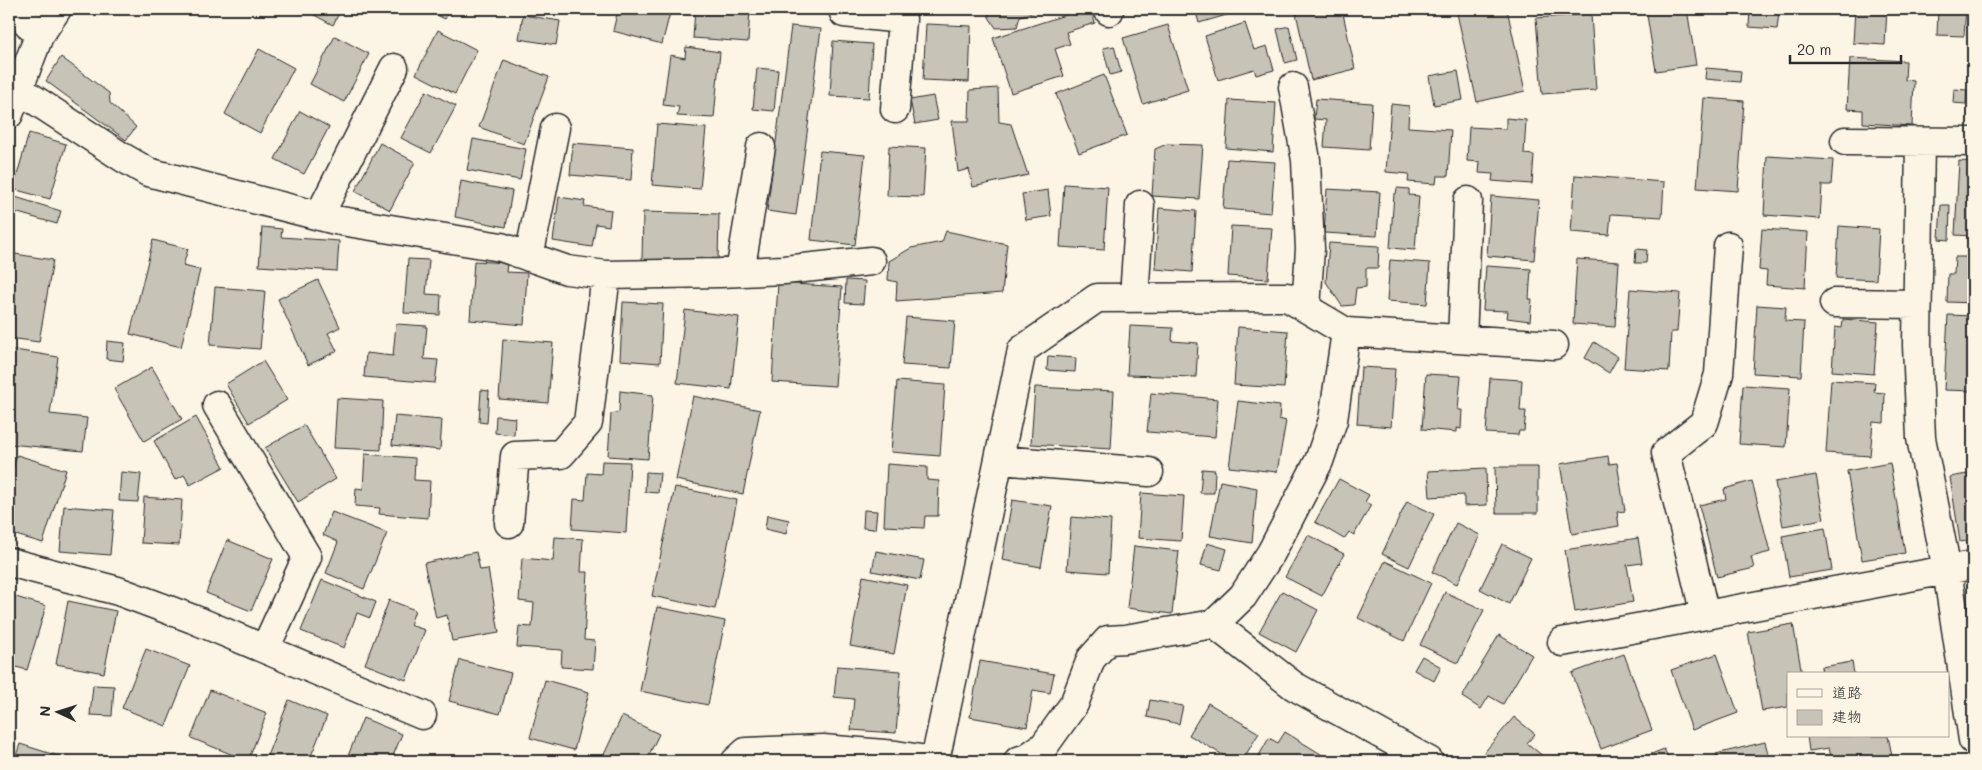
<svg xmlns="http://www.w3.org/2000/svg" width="1982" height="770" font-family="Mali,'Klee One',sans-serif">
<rect width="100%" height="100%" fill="#fcf5e5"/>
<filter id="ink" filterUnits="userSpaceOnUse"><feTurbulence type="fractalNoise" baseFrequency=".02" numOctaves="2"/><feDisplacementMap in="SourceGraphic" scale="10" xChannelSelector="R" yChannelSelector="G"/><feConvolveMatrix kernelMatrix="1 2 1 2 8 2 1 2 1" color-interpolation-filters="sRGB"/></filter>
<g filter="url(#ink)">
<path fill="#c8c3b7" stroke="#2b2b2b" d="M303,9H341L333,25Z
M425,9H450L445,19Z
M618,9H671L662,44L613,31Z
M695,9H750L748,42L693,38Z
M988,9H1045L1020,16L1017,27L996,28L989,17Z
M1084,9H1091L1095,23L1066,32L1070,44L1055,49L1064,76L1011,93L993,38Z
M1195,9H1236L1237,12L1199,23Z
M1315,9H1342L1355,69L1311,80L1296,13Z
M1456,9H1507L1525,91L1477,102Z
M1646,9H1687L1696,65L1656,71Z
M1750,9H1788V14L1779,13L1777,29L1749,27Z
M1855,9H1887L1885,45L1853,43Z
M1938,9H1966L1964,36L1937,35Z
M1591,14L1596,90L1542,94L1536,18Z
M523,15L560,21L556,45L519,39Z
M1245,23L1254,50L1267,46L1274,70L1256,75L1254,69L1218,80L1205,36Z
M926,24L971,26L969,82L923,80Z
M1168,25L1188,90L1143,104L1123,38Z
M791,26L821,29L796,215L767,211Z
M1289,26L1297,60L1285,63L1277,29Z
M438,30L477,50L455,94L416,74Z
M335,36L369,54L344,102L310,84Z
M833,41L872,44L869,98L830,96Z
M1114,46L1121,72L1110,75L1103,48Z
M686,47L720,52L714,118L677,116L679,107L663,105L670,55L685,58Z
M259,49L294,68L260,133L225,114Z
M61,57L109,93L110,103L136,127L126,140L46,81Z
M1850,58L1906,61L1905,80L1914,81L1912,126L1863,123V110L1847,109Z
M504,60L549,77L524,144L479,127Z
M757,68L778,70L774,111L753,109Z
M1706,68L1741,71L1740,82L1705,79Z
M1458,71L1463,100L1434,105L1429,76Z
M1104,75L1127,135L1079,153L1056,94Z
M998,88L999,122L1011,124L1028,175L973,187L969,169L958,172L952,121H969L970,90Z
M1954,89L1967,90L1966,104L1953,103Z
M426,91L456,106L431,153L401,138Z
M933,96L938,120L915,124L910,100Z
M1704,98L1744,101L1738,191L1697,188Z
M1316,99L1372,103L1369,150L1324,147L1326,120L1314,119Z
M1229,100L1276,103L1273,152L1226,148Z
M1391,104L1409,106L1408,127L1451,130L1448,176H1437L1436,184L1408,182L1409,174L1386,172Z
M300,111L329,127L304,174L275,159Z
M1506,118L1526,120L1524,154L1534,155L1532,184L1492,181L1493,174L1479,173L1480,162L1467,161L1469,127L1506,129Z
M657,124L706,128L700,189L652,185Z
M29,133L66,144L50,199L13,189Z
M473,139L526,149L520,180L467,170Z
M380,143L415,162L390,210L355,191Z
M573,143L633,148L631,180L570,175Z
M1167,144L1203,145L1199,199L1152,196L1155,149Z
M889,146L926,148L923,197L887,196Z
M820,151L865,155L855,245L811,240Z
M1767,156L1833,160L1831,185H1822L1820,219L1764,215Z
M1227,159L1275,162L1271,213L1223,209Z
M1959,161L1973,162V236L1955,235Z
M1575,175L1664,182L1662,217L1611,214L1609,235L1571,232Z
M461,181L512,191L506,227L455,217Z
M1064,184L1108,187L1104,250L1060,247Z
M1397,188L1409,189V195L1419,196L1415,250L1390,248L1394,194H1396Z
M1327,189L1380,192L1377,236L1324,233Z
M1048,190L1051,216L1026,220L1022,194Z
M1491,196L1539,200L1534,260L1487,256Z
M15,197L61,211L57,224L11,211Z
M559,197L585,201L584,206L611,210L609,226L596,224L592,247L553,241Z
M1941,205H1950L1949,240L1939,239Z
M1159,208L1196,211L1192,272L1155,269Z
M643,212L719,214L718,262L642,260Z
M1231,226L1272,228L1268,279L1228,276Z
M1839,226L1879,229L1876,280L1836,278Z
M262,227L282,229L281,237L339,241L337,271L259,266Z
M1762,229L1808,232L1805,288L1766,285L1767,271L1759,270Z
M946,231L1007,244L1002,293L896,301L897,282L888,280L889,261L911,248L942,242Z
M153,240L188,249L183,266L200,270L181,347L130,334Z
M1329,243L1379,246L1378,268H1366V287L1356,288L1354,305L1342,306L1326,282Z
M1636,249L1647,250L1646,263H1635Z
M9,253L53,260L39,342L9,338Z
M1955,257H1973V303L1947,302L1948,274H1954Z
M408,259L429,260L426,294L441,295L440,315L404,313Z
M1577,259L1619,262L1615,327L1573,324Z
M1390,260L1430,263L1427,304L1387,301Z
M474,261L507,263L506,272L527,273L524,325L470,320Z
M1486,266L1531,269L1529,299H1532L1530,321L1507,318L1508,311L1483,310Z
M318,280L340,327L328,333L337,351L308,365L278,299Z
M846,280L865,281L863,304L845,303Z
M778,283L842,287L835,386L772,382Z
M215,287L265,291L260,349L210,345Z
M1630,289L1680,293L1677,332H1671L1669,371L1624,368Z
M623,302L663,304L660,363L620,360Z
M1757,305L1786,307L1785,321L1804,322L1801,376L1753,373Z
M685,310L739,317L731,389L677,383Z
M1948,315L1973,316V391L1944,390Z
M906,317L955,321L951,368L902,365Z
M1843,319L1878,322L1874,374L1832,371L1835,327L1842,328Z
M396,324L427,326L424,359L438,360L435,383L364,377L366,353L393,356Z
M1130,326L1173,328L1172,341L1198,343L1196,377L1127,375Z
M1238,327L1288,331L1284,388L1234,385Z
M503,339L553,343L548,403L499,399Z
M107,341L125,343L123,361L106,359Z
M1594,342L1618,357L1609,373L1585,358Z
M9,349L58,357L50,414L87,418L83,451L9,444Z
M1048,356L1076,358L1075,372L1047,370Z
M263,361L287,400L249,423L226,384Z
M152,367L182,419L144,441L114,389Z
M1361,367L1395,369L1391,427L1357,424Z
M1426,374L1461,376L1458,410H1462L1461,429L1457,428V432L1422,429Z
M1490,378L1522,380L1520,411H1526L1524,431H1519L1518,435L1486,433Z
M1831,380L1875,383L1874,392L1885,393L1884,423L1873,422L1870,456L1826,453Z
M897,381L945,385L940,456L891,452Z
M1743,385L1790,388L1786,447L1739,444Z
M1035,387L1114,391L1111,449L1031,444Z
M481,390L489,391L487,423L479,422Z
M620,391L653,395L648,459L608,456L611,414L619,412Z
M1151,393L1218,399L1215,437L1147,432Z
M693,396L760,410L743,494L676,480Z
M337,398L383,401L381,450L334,448Z
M1238,401L1280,406L1279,419L1286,421L1277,472L1229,467Z
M395,416L442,420L440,450L392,445Z
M496,416L515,418L514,435L495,433Z
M196,417L224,467L190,485L184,475L175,480L154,441Z
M304,425L336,479L298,502L265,448Z
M365,454L415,458L414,480L430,481L428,518L379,514L380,508L355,506L356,488L363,489Z
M17,455L66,470L43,543L9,533V482Z
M1608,456L1609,464L1617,463L1625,511L1617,512L1619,526L1572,534L1560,464Z
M602,461L630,462L626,533L572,529L574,499L585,500L587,473L601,474Z
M1890,463L1905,553L1862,560L1847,471Z
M887,464L927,467V480L939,481L938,516H925L924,528L884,526Z
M1495,467H1538V513H1496Z
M1486,468L1487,505L1464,506V495L1430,497L1428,471Z
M1202,469L1215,470L1214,493H1200Z
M121,472L141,474L138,502L119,501Z
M646,472L660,473L658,493L645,492Z
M1973,473V540L1960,542L1950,477Z
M1816,475L1824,519L1783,526L1775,482Z
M1339,479L1369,495L1365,502L1371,505L1354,535L1349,532L1344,539L1315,522Z
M1220,481L1257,488L1252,543L1210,536Z
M1752,481L1770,552L1751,557L1754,568L1717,577L1699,505L1726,499L1724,489Z
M675,487L737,500L715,609L652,596Z
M1141,493L1184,496L1181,541L1138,538Z
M144,497L182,500L179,545L141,543Z
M1012,500L1052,506L1041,567L1002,560Z
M1407,501L1434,514L1409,567L1382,554Z
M64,506L114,510L110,555L60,551Z
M864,510L877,511L875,529L863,528Z
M332,512L387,533L364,589L326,573L338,542L323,535Z
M767,515L789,520L786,534L765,529Z
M1071,517L1111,520L1108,573L1067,570Z
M1456,523L1480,535L1457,584L1432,572Z
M1825,528L1832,570L1789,577L1782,536Z
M1308,535L1344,554L1322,596L1285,577Z
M555,537L583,539L581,572H588L584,640L595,641L593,669L561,667L562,650L517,647L519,626L532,627L534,603L519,601L522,558L553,561Z
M1638,538L1642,563L1627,565L1633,602L1575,612L1565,550Z
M227,540L273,559L251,611L206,593Z
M1207,543L1227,549L1221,570L1201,565Z
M1502,544L1531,558L1509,604L1480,589Z
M1134,546L1179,551L1172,614L1127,608Z
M876,551L924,560L920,580L872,571Z
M476,552L480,570L488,569L499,633L452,641L447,615L436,618L424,563Z
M1385,561L1431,583L1404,641L1358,618Z
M863,576L907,585L894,654L850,646Z
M322,580L376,602L370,618L357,613L344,648L301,631Z
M1282,591L1318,610L1296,652L1259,632Z
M1445,592L1484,610L1458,663L1420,645Z
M9,595L46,606L27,670L9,665Z
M389,600L415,610L410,625L425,630L406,680L365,664Z
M68,601L116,611L104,673L56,664Z
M657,607L725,621L708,705L640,691Z
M1793,624L1802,674H1788V707L1762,711L1748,632Z
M1499,635L1532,655L1503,704L1489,696L1481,709L1462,697Z
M146,649L190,666L166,726L122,708Z
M1624,654L1652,730L1601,749L1572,673Z
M1717,654L1738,713L1692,730L1671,670Z
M1422,656L1441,667L1434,681L1414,670Z
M460,660L511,673L500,714L449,701Z
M980,661L1054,674L1050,693L1033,690L1027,727L970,717Z
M1852,662L1854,674H1822L1821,667Z
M837,666L901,671L896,733L851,730L854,699L834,697Z
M545,680L589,692L574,750L530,738Z
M93,685L114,686L112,716L90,715Z
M210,690L267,713L248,761L191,738Z
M289,700L327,716L309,761H265Z
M1150,700L1183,706L1179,724L1147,717Z
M1208,703L1259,733L1242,761H1233L1189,735Z
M622,716L659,734L648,757L655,761H601Z
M1514,717L1535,734L1527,743L1544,757L1540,761H1477Z
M363,718L402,734L391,761H346Z
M1285,732L1329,759L1328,761H1261L1257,759L1269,738L1278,743Z
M1807,736H1888L1893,761H1832L1829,748L1809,751Z
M1765,742L1770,761H1718L1716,754Z
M20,744L74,761H14Z
M1664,749L1670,761H1634Z"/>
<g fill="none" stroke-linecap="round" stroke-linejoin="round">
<defs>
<path id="minor" d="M12,9L18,12L39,36
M845,9L844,13L902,19L895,109
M1108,9L1109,11
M1293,87L1306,160L1310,249L1306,308
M18,89L122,157L148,172L335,220L501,247L567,270L606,275L720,273L784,270L871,261
M9,114L39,36L57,9
M1845,141L1973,142
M1920,142L1917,345L1921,438L1947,570L1973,740
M319,216L394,68
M529,257L555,128
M740,272L761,147
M1134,298L1140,205
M1834,303L1917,304
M1346,332L1333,420L1319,461L1271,553L1243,596L1214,624L1294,686L1429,761
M1462,339L1468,201
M217,405L307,557L265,649
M999,460L1149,472
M509,523L515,456L561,454L588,423L606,275
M9,562L118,591L193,619L422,715
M1705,615L1666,453L1704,423L1719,374L1728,246
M1562,642L1973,565
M736,761L746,752L823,749L896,755L932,761
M935,761L1022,350L1097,298L1287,297L1346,332L1554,345
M1018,761L1027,758L1044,746L1074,704L1091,659L1108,640L1125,639L1214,624"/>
</defs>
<use href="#minor" stroke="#2b2b2b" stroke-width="31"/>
<use href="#minor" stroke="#fcf5e5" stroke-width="28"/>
</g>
</g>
<rect width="1982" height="770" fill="none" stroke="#fcf5e5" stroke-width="30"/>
<rect x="15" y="15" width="1952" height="740" fill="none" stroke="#2b2b2b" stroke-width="2" filter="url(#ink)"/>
<rect x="1787" y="672" width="162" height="65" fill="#fcf5e5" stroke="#a8a49b"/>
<rect x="1797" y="689" width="25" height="8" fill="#fcf5e5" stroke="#a8a49b"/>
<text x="1832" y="698" font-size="15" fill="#2b2b2b">道路</text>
<rect x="1797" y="710" width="25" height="15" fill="#c8c3b7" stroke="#a8a49b"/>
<text x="1832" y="722" font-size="15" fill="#2b2b2b">建物</text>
<g transform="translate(58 712) rotate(274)" stroke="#fcf5e5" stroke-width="4" paint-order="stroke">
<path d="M0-4L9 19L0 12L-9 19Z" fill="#2b2b2b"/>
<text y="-8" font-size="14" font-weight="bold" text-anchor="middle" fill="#2b2b2b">N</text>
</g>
<path d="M1790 55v8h111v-8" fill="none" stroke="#2b2b2b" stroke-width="2.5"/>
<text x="1797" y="55" font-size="15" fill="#2b2b2b" stroke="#fcf5e5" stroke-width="4" paint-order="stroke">20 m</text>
</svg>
